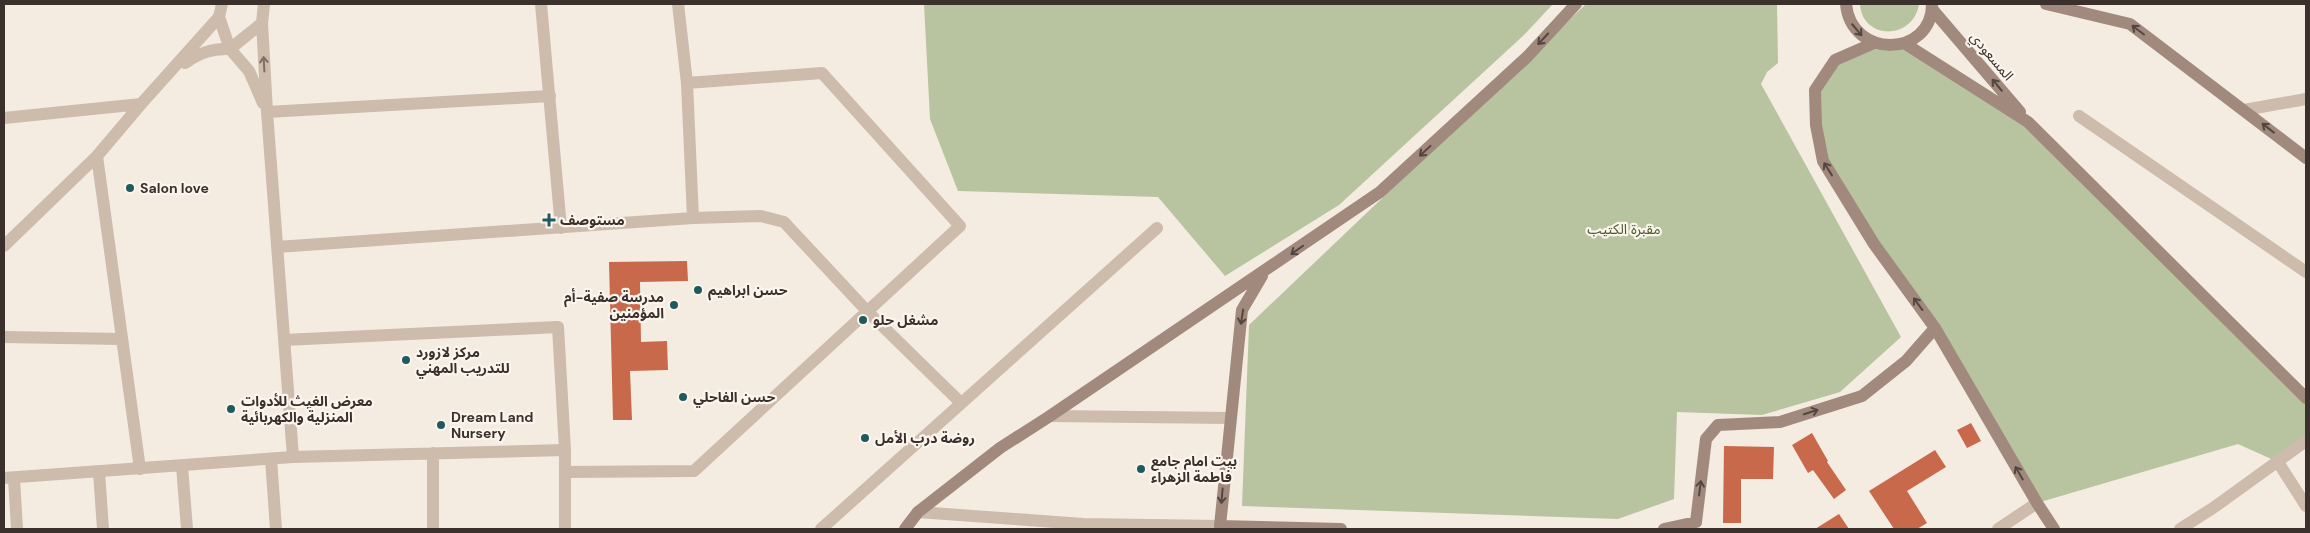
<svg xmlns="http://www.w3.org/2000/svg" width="2310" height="533" font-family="'DM Sans','Noto Sans Arabic',sans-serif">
<rect width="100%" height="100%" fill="#f4ebe1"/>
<path fill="#b8c4a0" d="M924,4H1553L1524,35L1339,205L1225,276L1158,197L958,191L930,119Z
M1586,4H1777L1778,63L1767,72L1761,84L1901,337L1840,392L1762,415L1677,412L1674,499L1618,519L1242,506L1249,325Z
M1860,4H1919C1913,41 1862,40 1860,4Z
M1874,43L1896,45L2028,122L2306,398V441L2278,462L2238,444L2037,503L1935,328L1823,161L1815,90L1835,60Z"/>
<path fill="#c8694b" d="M687,261L688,281L640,282L641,342L667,341L668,370L630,371L632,420H613L609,262Z
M1971,423L1981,441L1967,448L1957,430Z
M1812,433L1828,461L1827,462L1846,490L1834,499L1813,470L1808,473L1792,445Z
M1724,446L1774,447L1773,479H1741V523H1723Z
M1935,450L1946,467L1907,491L1927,523L1917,529H1894L1869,491Z
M1839,514L1849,529H1815Z"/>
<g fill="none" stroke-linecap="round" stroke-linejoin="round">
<path stroke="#cdbbac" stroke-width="12" d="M264,4L262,23L267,112L293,457
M541,4L561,228
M678,4L687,83L693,218
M219,17L230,49L249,71L263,103
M185,63C200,53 212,48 230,49L262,23
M2244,110L2306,99
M267,112L550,96
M2079,116L2306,272
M4,118L141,104
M97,156L140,469
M4,246L97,156L141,104L219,17L222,4
M277,247L693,218L761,216L784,222L867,311L961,403
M4,337L122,339
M284,340L558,327L565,450V529
M1050,416L1230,418
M271,459L276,529
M2278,462L2306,506
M182,466L187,529
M99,472L103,529
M565,472L694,471L960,226L822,73L687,83
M4,478L293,457L565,450
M14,478L17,529
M918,512L1083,524L1220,526L1219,529
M433,529V453
M821,529L1157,228
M1998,529L2037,503
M2180,529L2213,508L2306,441"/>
<path stroke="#a18a7d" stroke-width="12" d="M1846,4C1851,59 1932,58 1932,4
M2046,4L2130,24L2306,158
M1932,9L2020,112
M1874,43L1835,60L1815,90L1816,125L1823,161L1874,244L1935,328L2037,503L2054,529
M1904,43L2028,122L2306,398
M1262,276L1242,310L1220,526L1341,529
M905,529L918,512L1000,448L1050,416L1380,192L1527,57L1576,4
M1664,529L1696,522L1706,439L1718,425L1780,422L1862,396L1906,361L1935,328"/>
</g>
<defs><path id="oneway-shaft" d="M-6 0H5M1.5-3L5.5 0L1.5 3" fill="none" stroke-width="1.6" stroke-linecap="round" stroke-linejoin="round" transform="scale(1.25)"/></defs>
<g stroke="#544640">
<use href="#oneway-shaft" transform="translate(1857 30) rotate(50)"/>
<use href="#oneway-shaft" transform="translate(2138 30) rotate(-143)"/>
<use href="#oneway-shaft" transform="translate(1543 39) rotate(133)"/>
<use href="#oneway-shaft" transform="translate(1997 85) rotate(-130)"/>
<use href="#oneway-shaft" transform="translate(2268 128) rotate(-142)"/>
<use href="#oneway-shaft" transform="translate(1425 151) rotate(137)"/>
<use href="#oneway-shaft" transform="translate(1828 169) rotate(-122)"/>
<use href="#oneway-shaft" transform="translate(1297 250) rotate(145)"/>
<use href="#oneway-shaft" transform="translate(1918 304) rotate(-126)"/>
<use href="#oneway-shaft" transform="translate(1242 317) rotate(99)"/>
<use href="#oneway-shaft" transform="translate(1811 412) rotate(-18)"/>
<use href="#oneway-shaft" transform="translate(2019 473) rotate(-120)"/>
<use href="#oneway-shaft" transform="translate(1700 488) rotate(-83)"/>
<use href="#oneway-shaft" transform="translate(1222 496) rotate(95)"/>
</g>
<use stroke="#7d6f65" href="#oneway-shaft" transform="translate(264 64) rotate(-93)"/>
<g fill="#1f5a5e" stroke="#fbf5ee" stroke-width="2">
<circle cx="130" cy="188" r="5"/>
<path d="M546.5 212.5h5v5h5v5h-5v5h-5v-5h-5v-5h5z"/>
<circle cx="698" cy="290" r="5"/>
<circle cx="674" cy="305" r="5"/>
<circle cx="863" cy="320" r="5"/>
<circle cx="406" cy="360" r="5"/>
<circle cx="683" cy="397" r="5"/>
<circle cx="231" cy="409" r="5"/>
<circle cx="441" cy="425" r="5"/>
<circle cx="865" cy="438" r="5"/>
<circle cx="1141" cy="469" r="5"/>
</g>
<g text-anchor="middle" stroke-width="4.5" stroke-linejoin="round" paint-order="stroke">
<g font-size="14" fill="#3b302b" stroke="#fbf5ee">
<text transform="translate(1992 56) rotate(50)" y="5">المسعودي</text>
</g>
<g font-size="14" font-weight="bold" fill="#3b302b" stroke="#fbf5ee" text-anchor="start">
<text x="140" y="193">Salon love</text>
<text x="560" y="225">مستوصف</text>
<text x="708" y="295">حسن ابراهيم</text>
<text x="664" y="302" text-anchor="end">مدرسة صفية-أم<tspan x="664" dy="16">المؤمنين</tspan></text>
<text x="873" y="325">مشغل حلو</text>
<text x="416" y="357">مركز لازورد<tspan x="416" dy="16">للتدريب المهني</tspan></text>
<text x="693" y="402">حسن الفاحلي</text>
<text x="241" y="406">معرض الغيث للأدوات<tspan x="241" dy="16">المنزلية والكهربائية</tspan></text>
<text x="451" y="422">Dream Land<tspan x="451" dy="16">Nursery</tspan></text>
<text x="875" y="443">روضة درب الأمل</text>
<text x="1151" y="466">بيت امام جامع<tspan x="1151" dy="16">فاطمة الزهراء</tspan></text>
</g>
<g font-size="14" fill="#4a5a2e" stroke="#fbf5ee">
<text x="1624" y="234">مقبرة الكتيب</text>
</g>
</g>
<rect width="2310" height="533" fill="none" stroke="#3b302b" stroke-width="10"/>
</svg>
